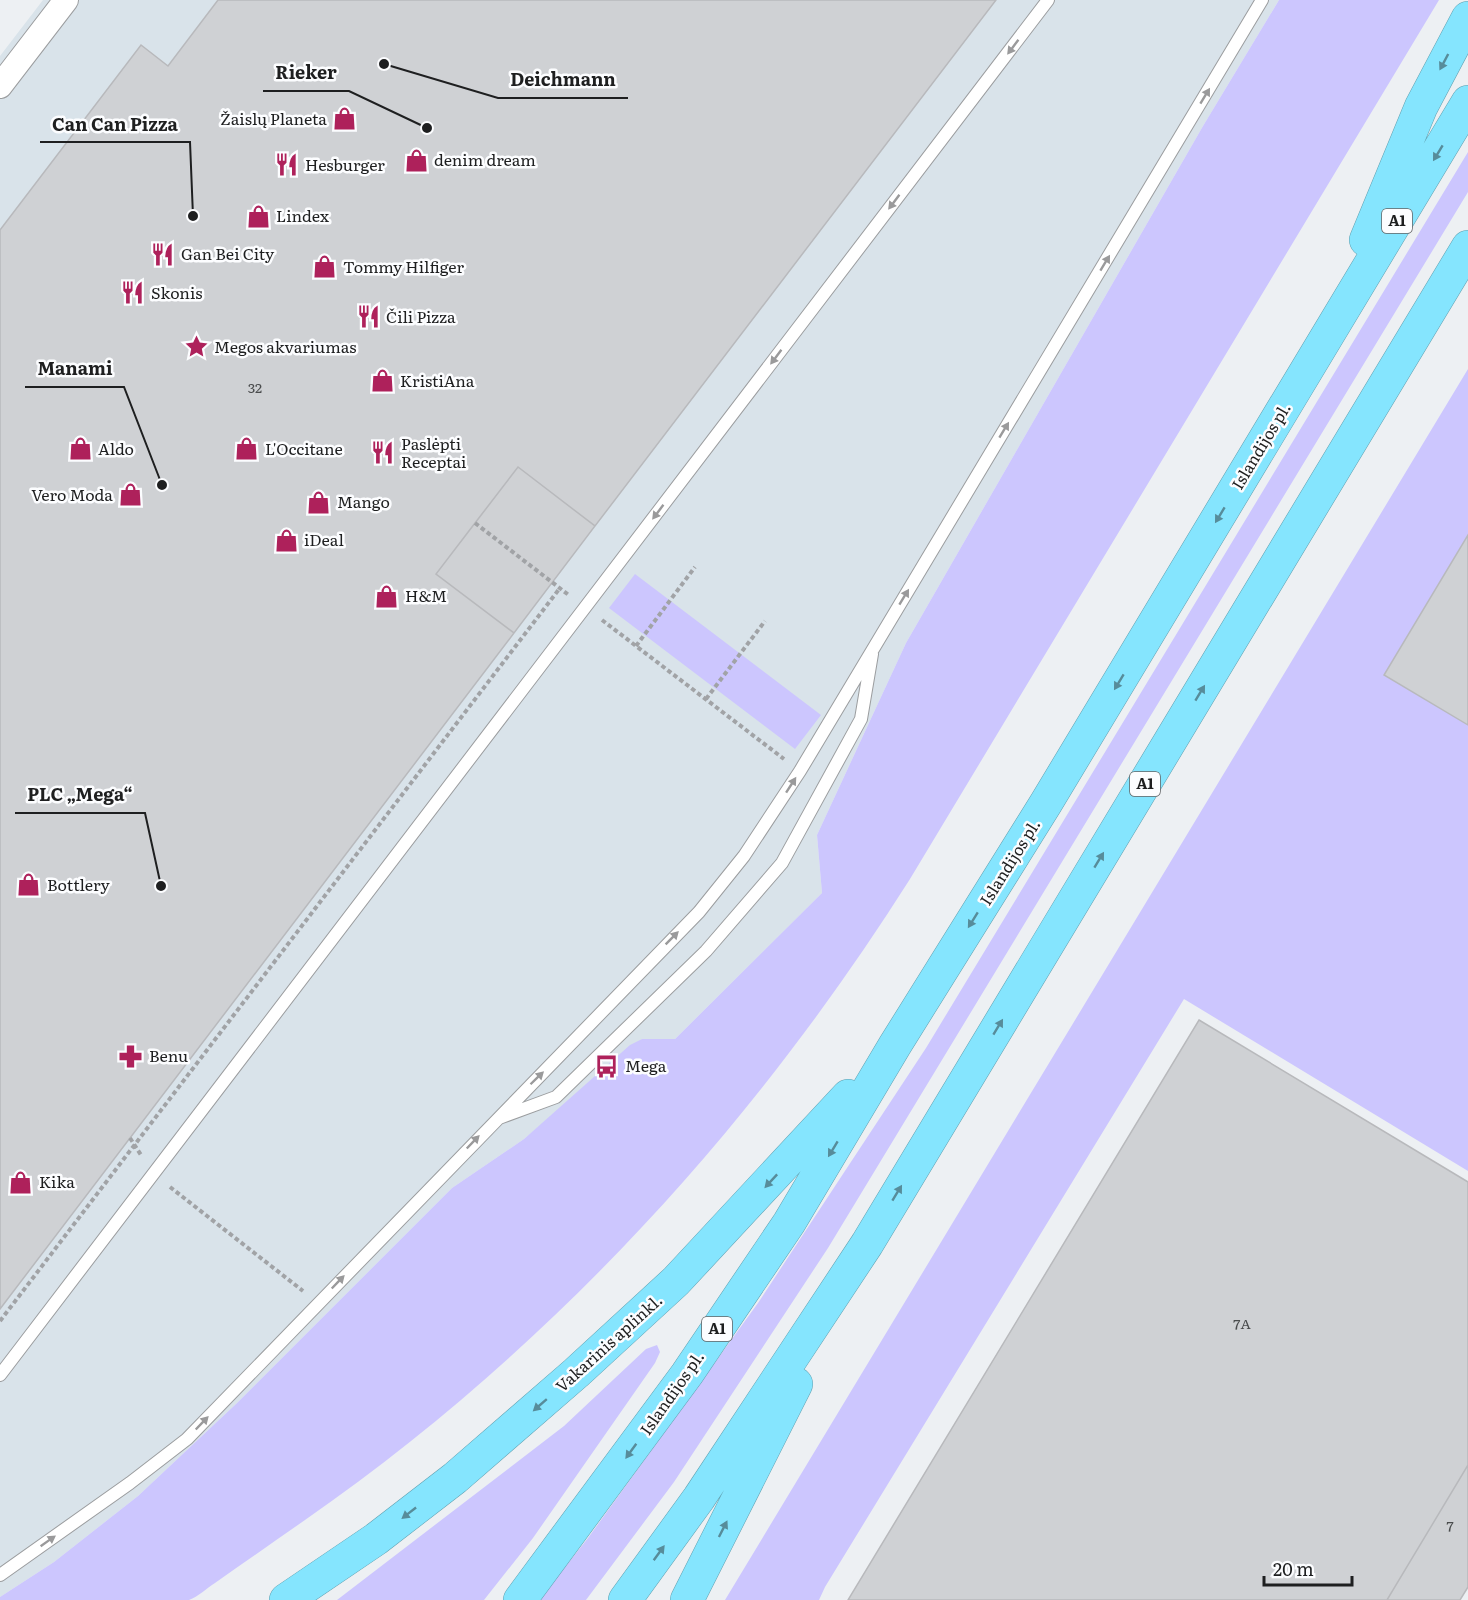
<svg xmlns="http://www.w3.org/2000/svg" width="1468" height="1600" font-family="Literata,serif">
<rect width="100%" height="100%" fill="#edf0f3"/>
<path fill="#d9e3ea" d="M43,0H1279L1203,126L906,643L817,835L822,893L675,1039H642L524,1139L452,1188L237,1403L138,1496L54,1562L0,1597V56Z"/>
<path fill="#ccc6fe" d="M1279,0H1439L910,879C752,1129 548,1351 305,1520C275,1541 245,1562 215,1583C207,1588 198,1597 189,1600C180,1600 152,1600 141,1600C94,1600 47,1600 0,1600V1597L54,1562L138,1496L237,1403L452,1188L524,1139L630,1045L642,1039H675L822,893L817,835L906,643L1203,126Z
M1468,152V192L828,1248L674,1482L586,1600H539L588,1538L758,1303L926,1048Z
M1468,369V535L1385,675L1468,725V1171L1184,999L825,1587L819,1600H725Z
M635,574L821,715L795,749L609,608Z
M657,1345L660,1352L655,1363L533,1538L484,1600H337L564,1426L646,1349Z"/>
<path fill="#cfd1d4" stroke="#b8b9bc" stroke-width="1.5" d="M218,0H996L595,526L518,467L475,523L436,574L514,633L0,1309V230L141,45L168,66Z
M518,467L595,526L514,633L436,574Z
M1468,535V725L1384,675Z
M1199,1020L1468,1182V1465L1387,1600H848Z
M1468,1465V1587L1460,1600H1387Z"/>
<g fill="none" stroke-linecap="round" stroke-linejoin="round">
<defs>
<path id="lane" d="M499,1118L556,1097L706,951L782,863L861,719L872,654
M0,1375L1048,0
M0,1575L130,1483L187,1439L699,912L744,856L800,771L1262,0"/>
<path id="street" d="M0,86L66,0"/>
<path id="highway" d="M1366,240L1421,107L1468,18
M286,1600L376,1539L455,1478L576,1373L676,1281L848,1096
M520,1600L687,1374L789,1223L895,1045L1046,803L1468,102
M625,1600L699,1498L867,1244L1468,247
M687,1600L796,1384"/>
</defs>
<use href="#lane" stroke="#9b9d9f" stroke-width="14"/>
<use href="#street" stroke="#9b9d9f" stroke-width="26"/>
<use href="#highway" stroke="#61a0b0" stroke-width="34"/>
<path stroke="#a1a3a6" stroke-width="4" stroke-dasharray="4.5 3" stroke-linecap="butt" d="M475,523L570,596
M602,620L784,759
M636,646L695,567
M706,699L765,621
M130,1138L141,1155
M170,1187L303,1291
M0,1321L560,588"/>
<use href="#lane" stroke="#fff" stroke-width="12"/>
<use href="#street" stroke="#fff" stroke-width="24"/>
<use href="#highway" stroke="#85e5fe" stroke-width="33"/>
</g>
<defs><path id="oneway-solid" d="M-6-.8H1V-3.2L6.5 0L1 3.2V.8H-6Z" transform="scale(1.5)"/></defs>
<g fill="#9a9a9b">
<use href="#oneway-solid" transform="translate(1013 47) rotate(127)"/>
<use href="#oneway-solid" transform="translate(1205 96) rotate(-59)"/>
<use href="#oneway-solid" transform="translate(894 202) rotate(127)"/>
<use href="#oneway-solid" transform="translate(1105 263) rotate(-59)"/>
<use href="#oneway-solid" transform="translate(776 357) rotate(127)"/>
<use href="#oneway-solid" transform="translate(1004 430) rotate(-59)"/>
<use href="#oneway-solid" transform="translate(658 512) rotate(127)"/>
<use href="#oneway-solid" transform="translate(904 597) rotate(-59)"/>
<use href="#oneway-solid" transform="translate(791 785) rotate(-57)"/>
<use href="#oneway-solid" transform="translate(672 938) rotate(-45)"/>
<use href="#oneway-solid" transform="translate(537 1078) rotate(-44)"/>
<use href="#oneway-solid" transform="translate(473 1142) rotate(-46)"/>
<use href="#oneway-solid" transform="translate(338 1282) rotate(-46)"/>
<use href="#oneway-solid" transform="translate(202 1423) rotate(-46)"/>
<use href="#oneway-solid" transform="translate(48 1541) rotate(-35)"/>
</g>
<g fill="#578c9a">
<use href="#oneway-solid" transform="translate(1444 62) rotate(118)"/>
<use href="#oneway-solid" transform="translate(1438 153) rotate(121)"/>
<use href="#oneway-solid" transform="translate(1220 515) rotate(121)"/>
<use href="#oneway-solid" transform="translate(1119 682) rotate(121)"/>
<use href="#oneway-solid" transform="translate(1200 693) rotate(-59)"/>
<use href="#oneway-solid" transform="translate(1099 860) rotate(-59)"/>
<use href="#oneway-solid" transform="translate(973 920) rotate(122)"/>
<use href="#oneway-solid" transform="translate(998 1027) rotate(-59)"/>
<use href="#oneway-solid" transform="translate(833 1149) rotate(121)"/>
<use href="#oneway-solid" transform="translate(771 1181) rotate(133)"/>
<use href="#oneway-solid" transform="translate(897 1193) rotate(-59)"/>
<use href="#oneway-solid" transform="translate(540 1405) rotate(139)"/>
<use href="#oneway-solid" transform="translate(631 1451) rotate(126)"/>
<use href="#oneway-solid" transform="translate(409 1513) rotate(142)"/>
<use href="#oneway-solid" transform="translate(723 1529) rotate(-63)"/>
<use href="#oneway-solid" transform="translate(659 1553) rotate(-54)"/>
</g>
<defs>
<symbol id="shop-bare" viewBox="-9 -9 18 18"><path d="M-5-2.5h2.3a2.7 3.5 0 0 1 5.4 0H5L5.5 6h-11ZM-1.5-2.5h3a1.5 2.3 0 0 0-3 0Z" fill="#ae215b" stroke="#fcfdff" stroke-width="2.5" paint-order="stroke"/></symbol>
<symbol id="restaurant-bare" viewBox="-9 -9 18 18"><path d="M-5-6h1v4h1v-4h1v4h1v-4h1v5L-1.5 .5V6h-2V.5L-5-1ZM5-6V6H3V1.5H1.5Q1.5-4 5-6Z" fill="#ae215b" stroke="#fcfdff" stroke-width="2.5" paint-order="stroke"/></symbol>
<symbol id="sight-bare" viewBox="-9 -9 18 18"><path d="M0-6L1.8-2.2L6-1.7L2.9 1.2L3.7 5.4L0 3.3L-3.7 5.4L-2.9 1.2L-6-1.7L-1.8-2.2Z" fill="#ae215b" stroke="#fcfdff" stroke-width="2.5" paint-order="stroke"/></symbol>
<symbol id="pharmacy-bare" viewBox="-9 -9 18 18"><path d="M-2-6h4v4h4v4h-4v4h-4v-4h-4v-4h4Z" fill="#ae215b" stroke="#fcfdff" stroke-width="2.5" paint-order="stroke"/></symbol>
<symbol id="bus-bare" viewBox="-9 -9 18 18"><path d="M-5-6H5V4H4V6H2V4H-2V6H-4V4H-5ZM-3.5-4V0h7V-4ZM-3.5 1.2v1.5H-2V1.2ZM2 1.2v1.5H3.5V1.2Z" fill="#ae215b" stroke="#fcfdff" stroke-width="2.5" paint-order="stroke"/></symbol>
</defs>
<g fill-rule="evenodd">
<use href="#shop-bare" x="328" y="102" width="33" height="33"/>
<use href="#shop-bare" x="400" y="144" width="33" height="33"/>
<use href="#restaurant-bare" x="270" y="148" width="33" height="33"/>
<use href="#shop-bare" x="242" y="200" width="33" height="33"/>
<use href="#restaurant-bare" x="146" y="238" width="33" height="33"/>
<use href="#shop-bare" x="308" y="250" width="33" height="33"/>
<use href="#restaurant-bare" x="116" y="276" width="33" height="33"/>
<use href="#restaurant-bare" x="352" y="300" width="33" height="33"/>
<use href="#sight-bare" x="180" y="330" width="33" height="33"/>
<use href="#shop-bare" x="366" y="364" width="33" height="33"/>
<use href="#shop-bare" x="64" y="432" width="33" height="33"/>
<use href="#shop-bare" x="230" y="432" width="33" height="33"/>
<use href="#restaurant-bare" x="366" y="436" width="33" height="33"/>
<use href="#shop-bare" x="114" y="478" width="33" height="33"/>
<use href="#shop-bare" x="302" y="486" width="33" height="33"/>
<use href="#shop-bare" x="270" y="524" width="33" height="33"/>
<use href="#shop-bare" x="370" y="580" width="33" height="33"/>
<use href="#shop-bare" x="12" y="868" width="33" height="33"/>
<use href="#pharmacy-bare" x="114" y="1040" width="33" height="33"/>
<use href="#bus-bare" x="590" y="1050" width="33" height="33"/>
<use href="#shop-bare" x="4" y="1166" width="33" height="33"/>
</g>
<g text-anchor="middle" stroke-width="5" stroke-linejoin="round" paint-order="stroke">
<g font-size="14" fill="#4a4c4d">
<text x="255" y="393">32</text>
<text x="1242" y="1329">7A</text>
<text x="1450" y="1531">7</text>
</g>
<g fill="#fcfdff" stroke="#616263" stroke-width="1.5">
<rect x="1382" y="209" width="30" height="24" rx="4.5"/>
<rect x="1130" y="772" width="30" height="24" rx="4.5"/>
<rect x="702" y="1317" width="30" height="24" rx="4.5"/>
</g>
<g font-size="15" font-weight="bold" fill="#1e1f20">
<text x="1397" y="226">A1</text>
<text x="1145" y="789">A1</text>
<text x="717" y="1334">A1</text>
</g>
<g font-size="16" fill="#1e1f20" stroke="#fcfdff" text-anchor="start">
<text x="327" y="125" text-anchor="end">Žaislų Planeta</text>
<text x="434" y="166">denim dream</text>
<text x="305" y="171">Hesburger</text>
<text x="276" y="222">Lindex</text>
<text x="181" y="260">Gan Bei City</text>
<text x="343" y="273">Tommy Hilfiger</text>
<text x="151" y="299">Skonis</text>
<text x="386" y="323">Čili Pizza</text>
<text x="214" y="353">Megos akvariumas</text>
<text x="400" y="387">KristiAna</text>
<text x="401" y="450">Paslėpti<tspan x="401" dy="18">Receptai</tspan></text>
<text x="98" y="455">Aldo</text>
<text x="265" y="455">L'Occitane</text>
<text x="113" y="501" text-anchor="end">Vero Moda</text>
<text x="337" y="508">Mango</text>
<text x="304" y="546">iDeal</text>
<text x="405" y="602">H&amp;M</text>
<text x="47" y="891">Bottlery</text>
<text x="149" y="1062">Benu</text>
<text x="625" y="1072">Mega</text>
<text x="39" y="1188">Kika</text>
</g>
<g font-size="16" fill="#1e1f20" stroke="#fcfdff">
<text transform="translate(1261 446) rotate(-59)" y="6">Islandijos pl.</text>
<text transform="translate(1010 862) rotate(-58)" y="6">Islandijos pl.</text>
<text transform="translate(609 1343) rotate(-42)" y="6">Vakarinis aplinkl.</text>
<text transform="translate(672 1393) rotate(-55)" y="6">Islandijos pl.</text>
</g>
</g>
<path fill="none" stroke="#1e1f20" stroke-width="2" d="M427 128L349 91H263M384 64L498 98H628M193 216L190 142H40M162 485L124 387H25M161 886L145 813H15"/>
<g fill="#1e1f20" stroke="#fcfdff" stroke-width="2">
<circle cx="427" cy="128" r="6"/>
<circle cx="384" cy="64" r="6"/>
<circle cx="193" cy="216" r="6"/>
<circle cx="162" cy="485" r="6"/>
<circle cx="161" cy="886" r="6"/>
</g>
<g font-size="18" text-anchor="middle" font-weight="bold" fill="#1e1f20" stroke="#fcfdff" stroke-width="5" stroke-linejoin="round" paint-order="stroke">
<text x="306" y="79">Rieker</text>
<text x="563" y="86">Deichmann</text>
<text x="115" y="131">Can Can Pizza</text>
<text x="75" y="375">Manami</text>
<text x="80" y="801">PLC „Mega“</text>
</g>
<path d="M1264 1576v9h88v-9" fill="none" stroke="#1e1f20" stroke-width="3"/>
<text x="1273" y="1576" font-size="18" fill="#1e1f20" stroke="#fcfdff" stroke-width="4.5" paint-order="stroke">20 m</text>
</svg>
